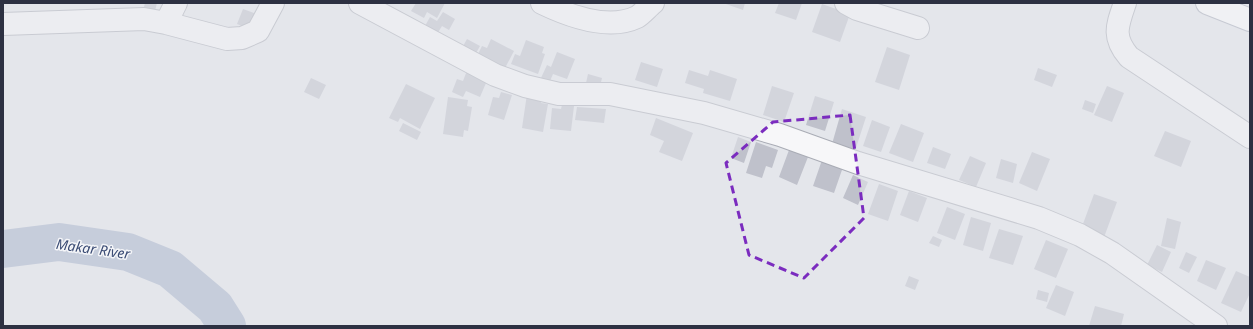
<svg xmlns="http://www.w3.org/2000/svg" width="1253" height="329" font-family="'Noto Sans',sans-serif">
<rect width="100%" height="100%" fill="#e4e6eb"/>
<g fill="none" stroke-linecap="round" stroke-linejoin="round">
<path stroke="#a2afc8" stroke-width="38" d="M3,249L59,242L128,252L170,269L215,307L227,326"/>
</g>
<path fill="#bfc1cb" d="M145,3H157L155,11L144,7Z
M416,3H445L437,18L427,12L424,18L411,11Z
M723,3H745L743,10Z
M779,3H802L796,20L775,13Z
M822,4L850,14L840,42L812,32Z
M243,9L257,14L250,29L237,24Z
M443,12L455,19L449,30L442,26L437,34L425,26L430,17L437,21Z
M467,39L480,46L475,55L462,48Z
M491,39L514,51L504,70L477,56L482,46L487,48Z
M526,40L544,47L542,53L545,54L538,74L511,64L515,54L520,56Z
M887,47L910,55L899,90L875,82Z
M557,52L575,59L567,79L553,74L550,81L541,78L547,65L551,67Z
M641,62L663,69L657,87L635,80Z
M468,68L489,76L480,97L466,91L463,97L452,92L457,79L463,81Z
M1038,68L1057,75L1052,87L1034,80Z
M689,70L708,76L710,70L737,79L730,101L703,93L704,89L685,83Z
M588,74L602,78L600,86L586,83Z
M311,78L326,85L319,99L304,92Z
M406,84L435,98L420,129L400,118L398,122L389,118Z
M772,86L794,93L784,122L763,115Z
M1107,86L1124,93L1112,122L1094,115Z
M501,92L512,95L504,120L488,115L493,97L499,98Z
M527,94L542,96L541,103L548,104L543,132L522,128Z
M815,96L834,102L825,131L806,125Z
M448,97L468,100L467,106L472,107L468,131L464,130L463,137L443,134Z
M1085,100L1096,104L1093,113L1082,109Z
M562,105L574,106L571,131L550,129L552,108L561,109Z
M577,107L606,109L604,123L575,120Z
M842,109L866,117L855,151L832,144Z
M656,118L693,133L682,161L659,152L664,141L650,135Z
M872,120L890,127L881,152L863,146Z
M403,123L421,132L417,140L399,131Z
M901,124L924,133L913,162L889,153Z
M1165,131L1191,141L1181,167L1154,156Z
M738,137L751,142L744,163L731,158Z
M756,142L778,150L772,168L766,166L762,178L746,173Z
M933,147L951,154L945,169L927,163Z
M789,150L808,157L797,185L779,177Z
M1032,152L1050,159L1037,191L1019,183Z
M970,156L986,163L976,187L959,180Z
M1001,159L1017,164L1013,183L996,178Z
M822,160L843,167L834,193L813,186Z
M853,175L868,182L858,205L843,198Z
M879,184L898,191L888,221L868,214Z
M909,191L927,198L918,222L900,215Z
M1094,194L1117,202L1103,240L1080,232Z
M947,207L965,214L955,240L937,233Z
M971,217L991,223L983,251L963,245Z
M1167,218L1181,222L1175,249L1161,246Z
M999,229L1023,236L1013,265L989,258Z
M933,236L942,240L939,247L929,243Z
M1046,240L1068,249L1056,278L1034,269Z
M1157,245L1171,252L1162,272L1147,265Z
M1186,252L1197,257L1189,273L1179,268Z
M1206,260L1226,268L1216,290L1197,281Z
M1236,271L1250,277V293L1241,312L1221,303Z
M909,276L919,280L915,290L905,286Z
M1056,285L1074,292L1065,316L1046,308Z
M1038,290L1049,293L1047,302L1036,299Z
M1095,306L1124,314L1121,326H1089Z"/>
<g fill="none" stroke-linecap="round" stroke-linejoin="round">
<defs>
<path id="minor" d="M360,3L495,75L525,86L559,94H610L704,113L780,135L858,163L1039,218L1080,235L1112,253L1216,326
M542,3C569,16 608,31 637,17C642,14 648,7 653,3
M846,3L857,9L918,28
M1125,3C1117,26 1112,37 1129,57L1250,137
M166,23L176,3
M3,24L144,19L166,23L227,39L242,38L258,31L273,3"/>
<path id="primary" d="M1207,3L1250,20"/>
</defs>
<use href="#minor" stroke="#a9acb5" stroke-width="24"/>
<use href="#primary" stroke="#a4a9b6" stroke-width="24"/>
<use href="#minor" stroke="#f7f7f9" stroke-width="22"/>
<use href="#primary" stroke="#fff" stroke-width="22"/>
</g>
<path d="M0 0H1253V329H0ZM850,115L864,218L804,278L749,255L726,163L773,122Z" fill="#e4e6eb" fill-opacity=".55" fill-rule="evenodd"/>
<path fill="none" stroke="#7b2cbf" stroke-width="3" stroke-dasharray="8 5" stroke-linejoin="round" d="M850,115L864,218L804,278L749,255L726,163L773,122Z"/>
<g text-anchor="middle" stroke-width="3" stroke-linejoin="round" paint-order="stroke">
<g font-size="14" font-style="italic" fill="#3a4b74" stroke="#f4f5f8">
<text transform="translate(93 249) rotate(8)" y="5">Makar River</text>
</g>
</g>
<rect width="1253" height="329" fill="none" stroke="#2d3142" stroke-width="8"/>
</svg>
